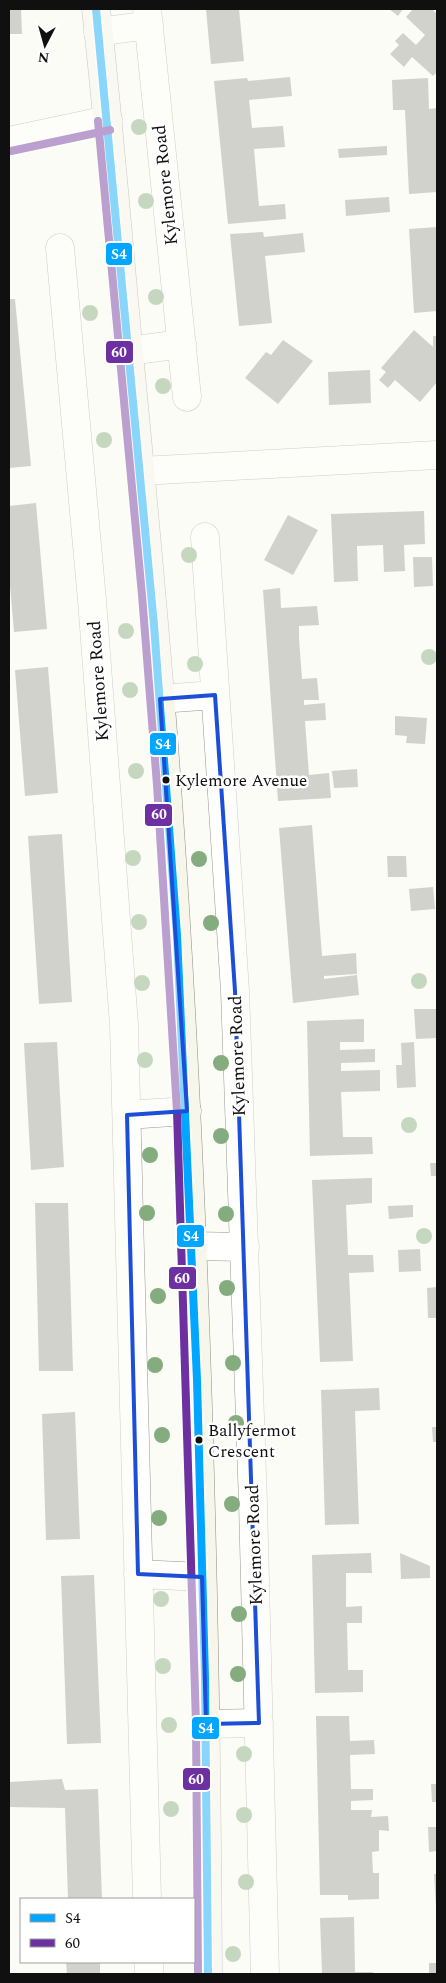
<svg xmlns="http://www.w3.org/2000/svg" width="446" height="1983" font-family="Spectral,serif">
<rect width="100%" height="100%" fill="#fcfcf6"/>
<path fill="#a09f9b" d="M9,9H21L22,34H9Z
M206,9H239L244,61L211,64Z
M389,9H403L398,16Z
M413,9H432L437,14V72L433,76L412,57L404,67L390,54L399,45L395,41L403,33L416,45L425,35L406,17Z
M290,77L292,96L249,100L252,128L283,126L285,147L254,149L259,206L285,204L286,219L228,224L214,81L247,78L248,81Z
M428,78L429,109L437,108V192L409,194L405,110H393L392,80Z
M387,146V155L339,158L338,149Z
M389,197L390,212L346,216L345,200Z
M437,227V311L414,313L409,229Z
M263,232L264,237L303,233L305,252L265,256L272,323L239,326L230,234Z
M9,299H15L31,466L9,468Z
M414,330L433,347V336H437V382L420,402L395,380L388,388L379,380L386,372L381,368Z
M283,340L313,361L278,404L245,378L266,352L271,355Z
M370,370L371,403L329,405L328,372Z
M36,503L47,629L14,632L9,574V506Z
M424,511L425,544L404,545L405,571L384,572L383,545L357,546L358,581L334,582L331,514Z
M288,515L318,530L293,575L264,560Z
M413,557H432L433,586L414,587Z
M280,588L281,608L317,606L319,625L299,626V638L302,679L317,678L319,700H304V705L325,703L326,720L305,721L309,775L329,773L331,798L278,801L263,590Z
M48,667L58,793L25,796L15,670Z
M395,716L427,718L425,744L406,743L407,736L395,735Z
M357,769L358,787L334,788L332,771Z
M312,825L322,956L356,953L357,974L324,976V979L357,975L359,995L293,1003L279,828Z
M62,834L72,1002L39,1004L28,836Z
M387,856H406L407,877H388Z
M433,887L435,909L411,911L409,889Z
M414,1009H437V1038L416,1039Z
M364,1019V1042H340V1050L375,1049V1062L341,1063V1071L380,1070V1091L341,1092L343,1137H372L373,1154L310,1156L307,1021Z
M57,1042L64,1167L31,1170L24,1043Z
M414,1042L416,1087L397,1088L396,1065H402L401,1043Z
M430,1163H437V1176H431Z
M372,1178V1203L346,1205L348,1255H373L374,1272L349,1273L353,1361L320,1362L312,1180Z
M35,1203H68L73,1371H39Z
M413,1205V1217L389,1219L388,1206Z
M420,1249L421,1271L399,1272L398,1250Z
M437,1287V1318H428L427,1288Z
M379,1388L380,1410L355,1411L359,1524L325,1525L321,1390Z
M75,1412L80,1539L46,1540L42,1414Z
M432,1427H437V1442H433Z
M371,1553L372,1573H346V1607L362,1606V1623H347L348,1670H363V1692L315,1693L312,1555Z
M400,1553L430,1566V1578L401,1579Z
M94,1575L101,1743L67,1744L61,1576Z
M316,1716H349L350,1741L374,1740L375,1754L350,1755L351,1789H373V1800L351,1801V1810H372L371,1817L388,1816L389,1831L379,1830V1851L372,1852L373,1873H379V1899L348,1900V1895H320Z
M62,1779L65,1790L98,1789L102,1899H68L65,1808L9,1807V1782Z
M431,1784H437V1802H432Z
M428,1827H437V1851L429,1852Z
M434,1874H437V1907H436Z
M354,1917L355,1972H373V1974H322L320,1918Z
M66,1962H100V1974H67Z
M429,1963H437V1974H429Z"/>
<g fill="none" stroke-linecap="round" stroke-linejoin="round">
<defs>
<path id="street" d="M147,9L187,397
M98,32L149,25
M9,141L108,120
M60,248L92,600L124,1025L147,1899
M128,351L182,344
M141,471L437,455
M205,537L235,991L253,1503L265,1974
M160,699L215,695
M127,1115L187,1111
M192,1246L245,1247
M138,1574L202,1577
M206,1724L259,1723
M149,1962V1974"/>
<path id="secondary" d="M96,9C109,124 118,239 129,354C143,498 157,643 167,787C195,1182 206,1579 208,1974"/>
</defs>
<use href="#street" stroke="#969694" stroke-width="29"/>
<use href="#secondary" stroke="#8d8d8a" stroke-width="29"/>
<use href="#street" stroke="#fffffe" stroke-width="28"/>
<use href="#secondary" stroke="#f6f6eb" stroke-width="28"/>
<defs>
<path id="bus-1" d="M96,9L154,625L177,935L197,1380L205,1677L208,1974"/>
<path id="bus-2" d="M98,121L142,595L157,785L177,1111L196,1724L198,1974
M11,151L110,130"/>
</defs>
<use href="#bus-1" stroke="#fff" stroke-width="11"/>
<use href="#bus-2" stroke="#fff" stroke-width="11"/>
<use href="#bus-1" stroke="#00a6ff" stroke-width="8"/>
<use href="#bus-2" stroke="#6c30a1" stroke-width="8"/>
</g>
<g fill="#85ac7f">
<circle cx="139" cy="127" r="8"/>
<circle cx="146" cy="201" r="8"/>
<circle cx="156" cy="297" r="8"/>
<circle cx="90" cy="313" r="8"/>
<circle cx="163" cy="386" r="8"/>
<circle cx="104" cy="440" r="8"/>
<circle cx="189" cy="555" r="8"/>
<circle cx="126" cy="631" r="8"/>
<circle cx="429" cy="657" r="8"/>
<circle cx="195" cy="664" r="8"/>
<circle cx="130" cy="690" r="8"/>
<circle cx="136" cy="771" r="8"/>
<circle cx="133" cy="858" r="8"/>
<circle cx="199" cy="859" r="8"/>
<circle cx="139" cy="922" r="8"/>
<circle cx="211" cy="923" r="8"/>
<circle cx="419" cy="981" r="8"/>
<circle cx="142" cy="983" r="8"/>
<circle cx="145" cy="1060" r="8"/>
<circle cx="221" cy="1063" r="8"/>
<circle cx="409" cy="1125" r="8"/>
<circle cx="221" cy="1136" r="8"/>
<circle cx="150" cy="1155" r="8"/>
<circle cx="147" cy="1213" r="8"/>
<circle cx="226" cy="1214" r="8"/>
<circle cx="424" cy="1236" r="8"/>
<circle cx="227" cy="1288" r="8"/>
<circle cx="158" cy="1296" r="8"/>
<circle cx="233" cy="1363" r="8"/>
<circle cx="155" cy="1365" r="8"/>
<circle cx="236" cy="1423" r="8"/>
<circle cx="162" cy="1435" r="8"/>
<circle cx="232" cy="1504" r="8"/>
<circle cx="159" cy="1518" r="8"/>
<circle cx="161" cy="1599" r="8"/>
<circle cx="239" cy="1614" r="8"/>
<circle cx="163" cy="1666" r="8"/>
<circle cx="238" cy="1674" r="8"/>
<circle cx="169" cy="1725" r="8"/>
<circle cx="244" cy="1754" r="8"/>
<circle cx="171" cy="1809" r="8"/>
<circle cx="244" cy="1815" r="8"/>
<circle cx="246" cy="1882" r="8"/>
<circle cx="233" cy="1954" r="8"/>
</g>
<path d="M0 0H446V1983H0ZM215,695L235,991L259,1723L206,1724L202,1577L138,1574L127,1115L187,1111L160,699Z" fill="#fcfcf6" fill-opacity=".55" fill-rule="evenodd"/>
<path fill="none" stroke="#1d4ed8" stroke-width="4" stroke-linejoin="round" d="M215,695L235,991L259,1723L206,1724L202,1577L138,1574L127,1115L187,1111L160,699Z"/>
<g fill="#101010" stroke="#fff" stroke-width="2">
<circle cx="166" cy="780" r="4.5"/>
<circle cx="199" cy="1440" r="4.5"/>
</g>
<g text-anchor="middle" stroke-width="5" stroke-linejoin="round" paint-order="stroke">
<g font-size="17" fill="#101010" stroke="#fff" text-anchor="start">
<text x="175" y="786">Kylemore Avenue</text>
<text x="208" y="1436">Ballyfermot<tspan x="208" dy="21">Crescent</tspan></text>
</g>
<g font-size="18" fill="#101010" stroke="#fff">
<text transform="translate(165 185) rotate(-96)" y="6">Kylemore Road</text>
<text transform="translate(98 681) rotate(-94)" y="6">Kylemore Road</text>
<text transform="translate(237 1056) rotate(-92)" y="6">Kylemore Road</text>
<text transform="translate(254 1545) rotate(-92)" y="6">Kylemore Road</text>
</g>
</g>
<g stroke="#fff" stroke-width="2">
<rect x="105" y="242" width="28" height="24" rx="5" fill="#00a6ff"/>
<rect x="105" y="340" width="29" height="24" rx="5" fill="#6c30a1"/>
<rect x="149" y="732" width="28" height="24" rx="5" fill="#00a6ff"/>
<rect x="144" y="803" width="29" height="24" rx="5" fill="#6c30a1"/>
<rect x="176" y="1224" width="29" height="24" rx="5" fill="#00a6ff"/>
<rect x="168" y="1266" width="29" height="24" rx="5" fill="#6c30a1"/>
<rect x="191" y="1716" width="29" height="24" rx="5" fill="#00a6ff"/>
<rect x="182" y="1767" width="29" height="24" rx="5" fill="#6c30a1"/>
</g>
<g font-size="14" text-anchor="middle" font-weight="bold" fill="#fff">
<text x="119" y="259">S4</text>
<text x="119" y="357">60</text>
<text x="163" y="749">S4</text>
<text x="159" y="819">60</text>
<text x="191" y="1241">S4</text>
<text x="182" y="1283">60</text>
<text x="206" y="1733">S4</text>
<text x="196" y="1784">60</text>
</g>
<rect width="446" height="1983" fill="none" stroke="#101010" stroke-width="20"/>
<rect x="20" y="1898" width="175" height="65" fill="#ffffff" stroke="#9f9f9f"/>
<rect x="30" y="1914" width="25" height="8" fill="#00a6ff" stroke="#9f9f9f"/>
<text x="65" y="1923" font-size="15" fill="#101010">S4</text>
<rect x="30" y="1939" width="25" height="8" fill="#6c30a1" stroke="#9f9f9f"/>
<text x="65" y="1948" font-size="15" fill="#101010">60</text>
<g transform="translate(45 45) rotate(186)" stroke="#ffffff" stroke-width="4" paint-order="stroke">
<path d="M0-4L9 19L0 12L-9 19Z" fill="#101010"/>
<text y="-8" font-size="14" font-weight="bold" text-anchor="middle" fill="#101010">N</text>
</g>
</svg>
